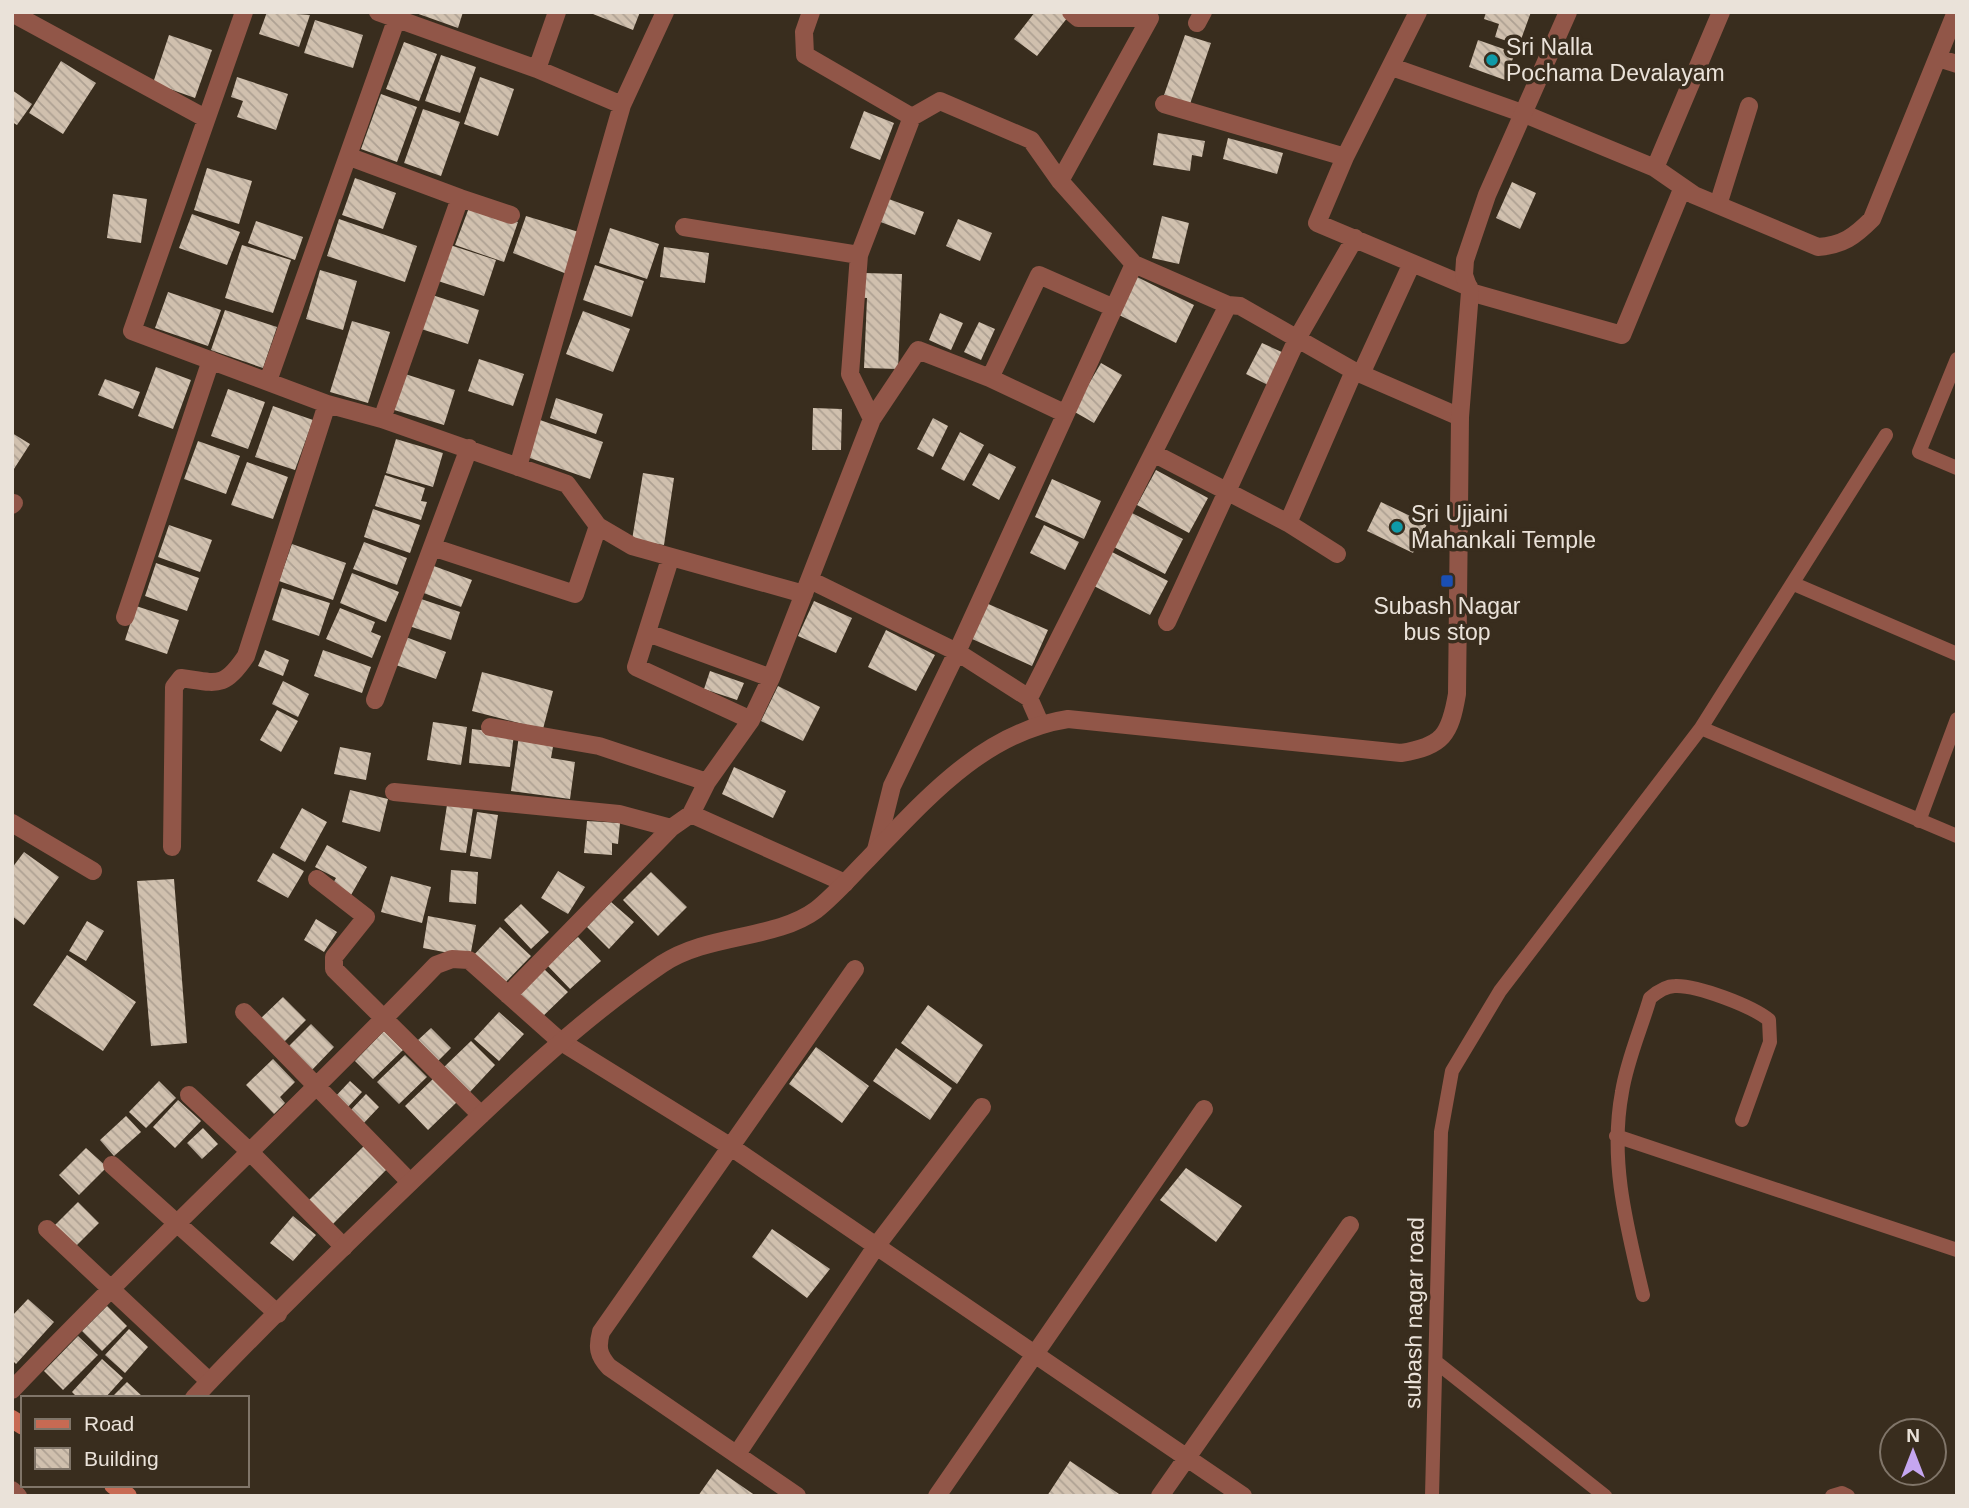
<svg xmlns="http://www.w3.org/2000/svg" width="1969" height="1508" font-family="Arial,sans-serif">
<defs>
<pattern id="building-back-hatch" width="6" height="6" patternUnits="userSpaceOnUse" patternTransform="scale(1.75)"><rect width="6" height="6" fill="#d0c0ae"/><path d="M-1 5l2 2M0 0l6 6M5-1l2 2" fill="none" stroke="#aea193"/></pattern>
</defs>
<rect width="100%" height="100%" fill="#392d1e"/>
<path fill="url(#building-back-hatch)" d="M267,12L310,15L299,47L259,34Z
M413,12H463L458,28Z
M588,12H640L633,30Z
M1035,12H1062L1068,17L1037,56L1014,39Z
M1486,12H1531L1519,45L1495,37L1499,24L1484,19Z
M315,20L363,35L353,68L304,53Z
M169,35L212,50L195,98L153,83Z
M1185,35L1211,43L1190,104L1164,95Z
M1478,40L1515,53L1505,80L1469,67Z
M404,42L437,54L419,101L386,89Z
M441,55L476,67L460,113L425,101Z
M61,61L96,83L63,134L29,113Z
M237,77L288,94L276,130L237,117L243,101L231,97Z
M480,77L514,89L498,136L464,124Z
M12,90L32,104L17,125L12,122Z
M381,94L417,107L397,162L361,149Z
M423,109L460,122L441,176L404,163Z
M864,111L894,123L880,160L850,148Z
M1158,133L1205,141L1202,157L1192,155L1190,171L1153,165Z
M1228,138L1283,153L1277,174L1223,159Z
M207,168L252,181L239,224L194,210Z
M355,178L396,193L383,229L342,215Z
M1512,182L1536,193L1520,229L1496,218Z
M113,194L147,199L141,243L107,238Z
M886,198L924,212L915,235L878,221Z
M470,205L518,222L504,262L455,245Z
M192,214L240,232L227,265L179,248Z
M526,216L582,233L567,274L513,253Z
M1162,216L1189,223L1179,264L1152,258Z
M339,219L417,246L405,282L327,256Z
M958,219L992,233L980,261L946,246Z
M256,221L303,237L295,260L248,243Z
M610,228L659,244L647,279L599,263Z
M242,245L291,260L273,313L225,298Z
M450,245L496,260L484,296L438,281Z
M664,247L709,253L705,283L660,277Z
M595,265L644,281L632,317L583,300Z
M320,270L357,281L343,330L306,319Z
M864,273L902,274L898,369L864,368L867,298H863Z
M1137,277L1194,305L1176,343L1119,315Z
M168,292L221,310L208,346L155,328Z
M429,294L479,310L468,344L418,328Z
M225,310L277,327L263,368L211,350Z
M583,311L630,329L613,372L566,354Z
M940,313L963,323L951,350L929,340Z
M352,321L390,332L368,403L330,392Z
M979,322L995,329L981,360L964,352Z
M1262,343L1284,353L1268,385L1246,374Z
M479,359L524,374L513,406L468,391Z
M1101,363L1122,375L1094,423L1073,411Z
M156,367L191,380L173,429L138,416Z
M402,373L455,390L444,425L391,409Z
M105,379L140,392L133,409L98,395Z
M228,389L265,402L248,449L211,436Z
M556,398L603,414L596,434L550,418Z
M273,406L313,420L295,470L255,457Z
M813,408L842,409L841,450H812Z
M933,418L948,426L933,457L917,449Z
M540,420L603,442L590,479L527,457Z
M960,432L984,445L964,481L941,469Z
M12,433L30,444L12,472Z
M396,439L443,453L433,487L386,473Z
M198,441L240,456L226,494L184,479Z
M989,453L1016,467L999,500L972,485Z
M247,462L288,477L273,519L231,505Z
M1156,470L1208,498L1189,533L1137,505Z
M643,473L674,478L664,545L632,540Z
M385,475L425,488L421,501L427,502L421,520L375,506Z
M1052,479L1101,501L1084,539L1035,517Z
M1381,502L1427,524L1413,553L1367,531Z
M373,509L420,525L410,553L364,537Z
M1130,512L1183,539L1165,574L1112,546Z
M169,525L212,540L200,572L158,557Z
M1044,525L1079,542L1065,570L1030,553Z
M364,542L407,558L397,585L353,569Z
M292,544L346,563L333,600L279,581Z
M1112,552L1168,581L1150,615L1094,586Z
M156,563L199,578L187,611L145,596Z
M431,565L472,580L461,607L421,592Z
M352,573L399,592L386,622L340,603Z
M282,588L330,603L319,636L272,620Z
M418,598L460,612L451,640L409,626Z
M814,601L852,618L836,653L798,636Z
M986,603L1048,630L1032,666L970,638Z
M136,606L179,620L167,654L125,640Z
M340,608L375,622L371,632L381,636L372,658L326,639Z
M886,630L935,655L916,691L868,667Z
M403,636L446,652L436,679L393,664Z
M265,650L289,660L283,676L258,666Z
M323,650L371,667L362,693L314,676Z
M710,671L744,683L737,700L704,689Z
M482,672L553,691L543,729L472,711Z
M283,681L309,694L298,717L272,704Z
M778,686L820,707L803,741L761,721Z
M277,710L298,721L281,752L260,740Z
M433,722L467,727L461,765L427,760Z
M472,729L514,734L510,767L469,763Z
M519,736L554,741L551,758L575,762L570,799L511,791Z
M340,747L371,753L366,780L334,774Z
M734,767L786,791L773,818L722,794Z
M350,790L388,799L380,832L342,822Z
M447,805L473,808L466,853L440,850Z
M302,808L327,822L305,862L280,848Z
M477,812L498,815L491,859L470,856Z
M587,821L620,823L618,844L612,843V855L584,853Z
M327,845L367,867L351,895L332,885L336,878L315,867Z
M24,852L59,877L24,925L12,916V868Z
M273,853L304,871L288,898L257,881Z
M451,870L478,872L476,904L449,902Z
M558,871L585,887L568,914L541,898Z
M651,872L687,907L658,936L623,900Z
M391,876L431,887L422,923L381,912Z
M174,879L187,1043L151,1046L137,881Z
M611,902L634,922L609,949L587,927Z
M521,904L549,932L531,949L504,920Z
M428,916L476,925L470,957L423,948Z
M316,919L337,932L324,952L304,940Z
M87,921L104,931L86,961L69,951Z
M500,927L531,956L503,985L472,957Z
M578,937L601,961L570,989L547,965Z
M67,955L136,1002L103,1051L33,1005Z
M544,969L568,992L540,1019L517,995Z
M283,997L306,1020L283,1043L259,1020Z
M928,1005L983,1045L957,1084L901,1043Z
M499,1012L524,1034L499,1061L474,1039Z
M311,1024L334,1047L311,1071L287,1048Z
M431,1028L451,1048L438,1061L418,1040Z
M384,1031L403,1050L373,1079L355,1061Z
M471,1041L495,1065L469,1093L443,1068Z
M816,1047L869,1086L842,1123L789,1084Z
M896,1048L952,1088L930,1120L873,1081Z
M405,1055L427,1077L399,1104L377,1082Z
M273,1059L295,1082L280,1097L285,1103L274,1114L246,1085Z
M434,1078L457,1102L428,1130L405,1106Z
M159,1081L176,1098L146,1128L129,1112Z
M350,1081L362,1092L346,1109L334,1098Z
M366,1094L379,1107L362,1125L349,1112Z
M178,1100L201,1121L175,1148L153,1127Z
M126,1116L141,1132L114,1156L100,1140Z
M203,1128L218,1144L202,1159L187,1143Z
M364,1146L387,1169L331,1226L307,1202Z
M86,1148L107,1167L79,1195L59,1175Z
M1186,1168L1242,1206L1216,1242L1160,1200Z
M78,1202L99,1223L74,1248L53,1227Z
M293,1216L316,1235L293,1261L270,1243Z
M772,1229L830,1269L807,1298L752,1257Z
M28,1299L54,1322L16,1364L12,1360V1316Z
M107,1306L127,1326L102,1351L82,1331Z
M129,1329L148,1347L125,1373L105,1355Z
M78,1336L98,1355L63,1390L44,1371Z
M102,1359L123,1378L105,1398H78L72,1392Z
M127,1382L144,1398H111Z
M1070,1461L1122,1496H1047Z
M717,1469L756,1496H698Z"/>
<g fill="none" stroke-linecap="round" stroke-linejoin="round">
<path stroke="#915648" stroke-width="14" d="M1957,359L1919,452L1957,468
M1794,584L1957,654
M1701,728L1957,836
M1919,821L1957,719
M1616,1136L1957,1250
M1643,1295C1627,1227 1609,1161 1622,1092C1627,1060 1641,1029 1650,998C1657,992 1665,986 1675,986C1697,985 1752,1006 1769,1020L1770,1042L1742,1120
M1436,1362L1605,1496
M1432,1496L1441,1132L1452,1071L1500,991L1701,728L1886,435
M1832,1496L1842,1493L1848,1496"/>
<path stroke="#915648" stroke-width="18" d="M244,12L132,331L327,404L382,419L567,484L598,526L632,546L804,594
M378,12L537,69L622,105
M811,12L804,32L805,55L912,117L940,101L1031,140L1060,181L1134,264L1228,305L1240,306L1354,371L1460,417
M1418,12L1345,157L1317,223L1469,287
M12,13L205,118
M1197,23L1203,12
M1938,58L1957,64
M1392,67L1522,113L1655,168L1694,195L1818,247C1843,245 1854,237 1872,219L1956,12
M537,69L557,12
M1164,104L1345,157
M350,157L460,198L382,419
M1655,168L1721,12
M1060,181L1150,18H1078L1071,12
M460,198L511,215
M1718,205L1749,106
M684,227L859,255
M1470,292L1622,335L1683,187
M1361,374L1412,263
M990,378L1039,275L1114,308
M268,381L399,12
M872,419L918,350L990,378L1064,413
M1153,453L1288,523L1354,371
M518,467L622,105L665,12
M12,505L14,503
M1288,523L1337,554
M432,547L575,594L598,526
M670,559L636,667L751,720
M810,580L957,652L1029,698L1040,723
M125,617L211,360
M1167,622L1298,337L1355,238
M648,633L771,678
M1029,698L1228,305
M375,700L469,448
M490,727L599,746L707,782
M394,792L619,814L671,828
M691,814L845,883
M12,823L93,871
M172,847L174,687L181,678C217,683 224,689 246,656L327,404
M876,850L892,786L957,652L1134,264
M317,879L366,917L334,957V969L481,1115
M508,995L671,828L691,814L707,782L751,720L771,678L872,419L850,374L859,255L912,117
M244,1012L410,1182
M189,1095L249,1151L344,1247
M112,1165L278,1314
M47,1229L209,1381
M12,1390C150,1245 298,1109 436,965L452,959L469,960L560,1041L731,1147L1243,1496
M737,1454L877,1245L982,1107
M12,1490L18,1496
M797,1496L609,1367C598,1355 597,1347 601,1332L855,969
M937,1496L1204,1109
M1160,1496L1350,1225"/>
<path stroke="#915648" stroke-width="18" d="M194,1398C273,1314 356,1234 439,1155C510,1087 581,1019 662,964C709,933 775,940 816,910C835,895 851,876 868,859C925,800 983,732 1068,719L1401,753C1443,746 1450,735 1457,694L1460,417L1470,292L1464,275L1465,260L1487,195L1568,12"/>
<path stroke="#c76a53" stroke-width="18" d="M12,1419L23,1426
M113,1485L128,1496"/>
</g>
<g fill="#0f9aa8" stroke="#392d1e" stroke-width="2.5">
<circle cx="1492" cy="60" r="7"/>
<circle cx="1397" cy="527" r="7"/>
</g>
<rect fill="#1a4fb4" stroke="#392d1e" stroke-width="2.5" x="1440" y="574" width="14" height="14" rx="3.5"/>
<g text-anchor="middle" stroke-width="7" stroke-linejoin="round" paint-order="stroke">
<g font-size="23" fill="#eae2d9" stroke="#392d1e" text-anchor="start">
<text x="1506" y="55">Sri Nalla<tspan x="1506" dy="26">Pochama Devalayam</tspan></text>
<text x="1411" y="522">Sri Ujjaini<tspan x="1411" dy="26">Mahankali Temple</tspan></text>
<text x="1447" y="614" text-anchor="middle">Subash Nagar<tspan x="1447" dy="26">bus stop</tspan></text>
</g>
<g font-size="23" fill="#eae2d9" stroke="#392d1e">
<text transform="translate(1414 1313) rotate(-89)" y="8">subash nagar road</text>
</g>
</g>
<rect width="1969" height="1508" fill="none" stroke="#eae2d9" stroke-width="28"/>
<rect x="21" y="1396" width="228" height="91" fill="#392d1e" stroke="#807569" stroke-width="2"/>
<rect x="35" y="1419" width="35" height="10" fill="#c76a53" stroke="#807569" stroke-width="2"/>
<text x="84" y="1431" font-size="21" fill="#eae2d9">Road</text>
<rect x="35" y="1448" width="35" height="21" fill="url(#building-back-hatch)" stroke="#807569" stroke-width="2"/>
<text x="84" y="1466" font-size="21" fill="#eae2d9">Building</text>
<g transform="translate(1913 1452)"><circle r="33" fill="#392d1e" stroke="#807569" stroke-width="2"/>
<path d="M0-5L12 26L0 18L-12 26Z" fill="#c5a6f0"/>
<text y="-10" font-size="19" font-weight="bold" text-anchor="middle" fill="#eae2d9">N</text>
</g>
</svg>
